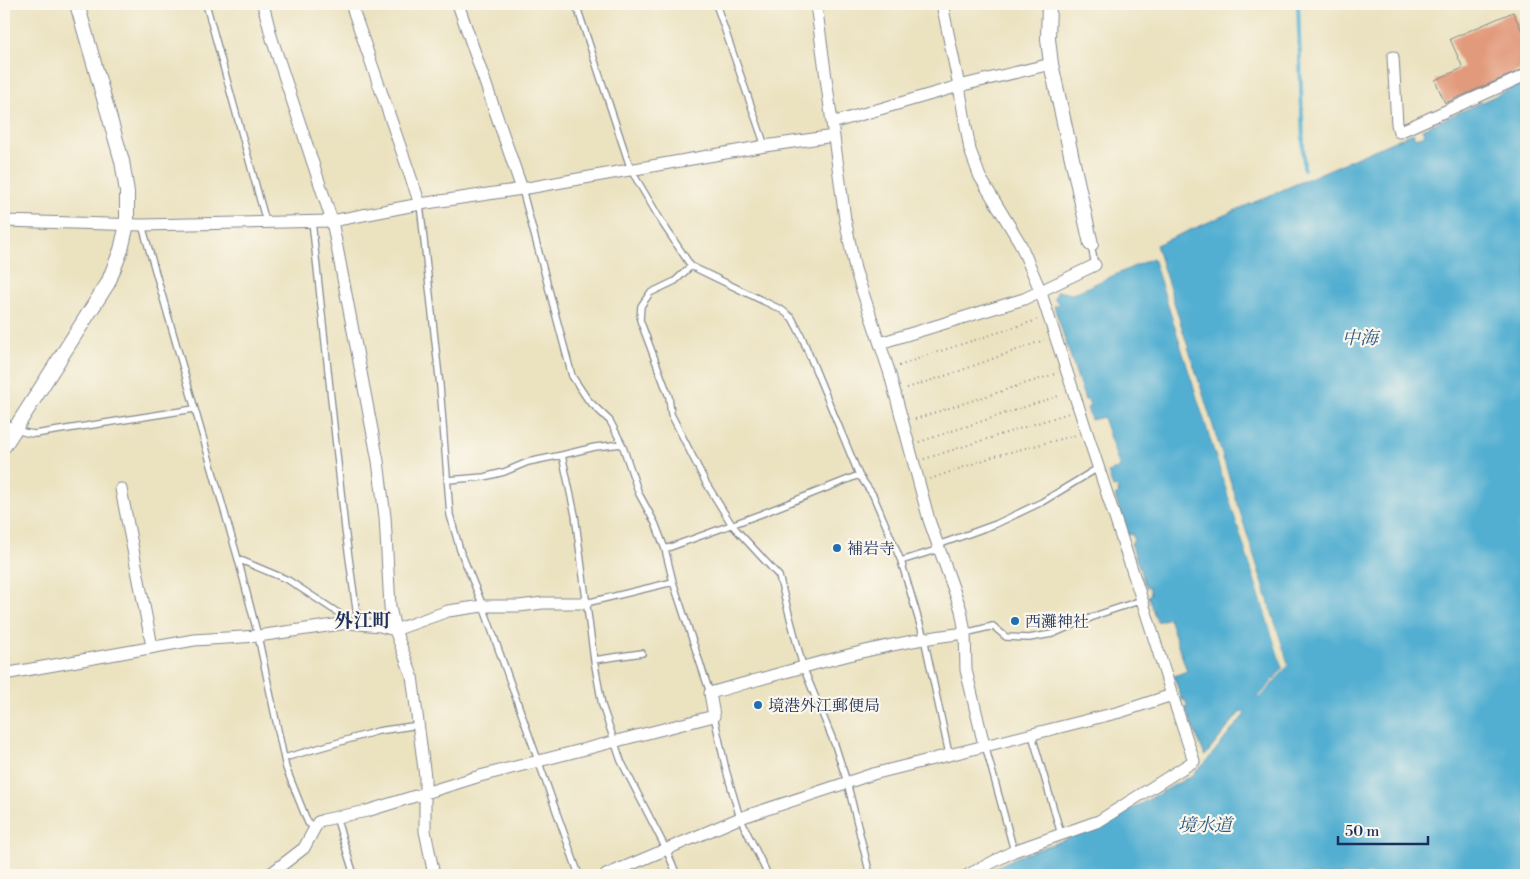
<svg xmlns="http://www.w3.org/2000/svg" width="1530" height="879" font-family="'Libre Bodoni','Noto Serif JP',serif">
<rect width="100%" height="100%" fill="#fbf7ec"/>
<filter id="ink" filterUnits="userSpaceOnUse"><feTurbulence type="fractalNoise" baseFrequency=".02" numOctaves="2"/><feDisplacementMap in="SourceGraphic" scale="10" xChannelSelector="R" yChannelSelector="G"/><feConvolveMatrix kernelMatrix="1 2 1 2 8 2 1 2 1" color-interpolation-filters="sRGB"/></filter>
<filter id="wash" filterUnits="userSpaceOnUse"><feTurbulence type="fractalNoise" baseFrequency=".0096" numOctaves="4" result="noise"/><feDisplacementMap in="SourceGraphic" scale="20" xChannelSelector="R" yChannelSelector="G"/><feGaussianBlur stdDeviation="1.12" result="paint"/><feColorMatrix in="noise" values="0 0 0 0 0 0 0 0 0 0 0 0 0 0 0 0 0 1.4 0 .05"/><feComposite in="paint" operator="in"/></filter>
<g filter="url(#wash)">
<rect width="100%" height="100%" fill="#ebe2c0"/>
<path fill="#53afd1" stroke="#376f98" d="M1526,82V875H979L1017,857L1097,828L1191,776L1203,765L1245,714L1241,711L1205,756L1185,708L1188,707L1185,700H1182L1174,676L1187,671L1169,618L1157,622L1148,596L1151,594L1149,587L1146,588L1131,543L1134,541L1132,534L1128,535L1115,496L1119,494L1117,487L1113,488L1108,472L1120,468L1103,417L1091,420L1087,408L1090,407L1088,400H1085L1054,306L1059,304L1054,298L1058,291L1072,294L1153,258L1283,668L1259,697L1260,698L1288,665L1156,245L1413,133L1415,138L1425,135L1422,129Z"/>
<path fill="#ebe2c0" d="M1155,245L1288,665L1260,698L1259,697L1283,669L1153,256L1155,258L1285,665L1154,246Z
M1242,712L1244,714L1203,765L1202,762L1204,759Z"/>
<g fill="none" stroke-linecap="round" stroke-linejoin="round">
<path stroke="#53afd1" stroke-width="4" d="M1298,4L1304,169"/>
</g>
<g id="blocks">
<path fill="#e29a7b" d="M1513,12L1522,31L1526,29V68L1445,103L1435,80L1463,68L1450,39Z"/>
</g>
</g>
<g filter="url(#ink)">
<use href="#blocks" fill-opacity="0" stroke="#83888f" stroke-width="1"/>
<g fill="none" stroke-linecap="round" stroke-linejoin="round">
<defs>
<path id="service" d="M206,4L266,222
M576,4L631,170L663,224L691,266L782,310L792,318L801,335L859,475
M716,4L765,146
M522,189L572,376L588,400L610,421L622,444L639,494L655,523L665,549L673,582L710,693
M420,204L440,386L450,515L460,550L483,606L579,875
M312,221L345,529L358,623
M142,225L238,559L258,636L286,768L308,823L315,827
M1091,245L1095,265
M691,266L675,281L650,293L641,306L640,320L669,397L671,414L706,483L732,525L779,576L803,667L835,745L847,782L870,875
M4,417C7,429 24,433 35,434L194,409
M448,480L484,477L504,472L528,462L562,455
M938,545L996,524L1042,502L1098,468
M665,549L761,514L859,475L873,495L901,561L939,549
M238,559L288,580L343,616L348,623
M901,561L924,638L949,754
M586,603L673,582
M965,633L993,626L1006,637L1029,638L1052,634L1100,614L1142,600
M642,653L594,660L602,705L621,761L666,849L677,875
M594,660L575,515L562,455L595,447L622,444
M714,716L726,770L740,818L768,875
M1032,735L1061,834
M985,745L1014,851
M284,758L378,731L419,725
M336,817L354,875"/>
<path id="minor" d="M263,4L272,39L332,221L378,461L385,517L390,607L395,630L412,676L425,777V831L434,875
M351,4L420,204
M458,4L522,189
M816,4L845,219L855,269L889,371L929,520L961,610L965,633L966,670L984,745
M942,4L959,86L970,150L980,177L1020,243L1040,290L1142,600L1172,695L1194,761L1099,821L1014,851L968,875
M1393,57L1397,124L1399,132L1526,75
M832,123L959,86L1051,64
M4,221L142,225L332,221L420,204L522,189L765,146L834,136
M880,343L1024,299L1095,265
M121,489L152,646
M4,674L194,640L258,636L348,623L380,626L395,630L448,611L483,606H519L543,603H586
M269,875L304,848L318,822L323,820L367,811L480,776L714,716L710,693C794,670 878,643 965,633
M606,875L740,818L873,774L1120,712L1172,695"/>
<path id="tertiary" d="M1049,4L1048,39L1051,64L1091,244
M4,446L108,283L121,250L127,224V192L122,161L77,4"/>
</defs>
<use href="#service" stroke="#83888f" stroke-width="8"/>
<use href="#minor" stroke="#83888f" stroke-width="13"/>
<use href="#tertiary" stroke="#83888f" stroke-width="16"/>
<path stroke="#83888f" stroke-width="2" stroke-dasharray="1 4" stroke-linecap="butt" d="M899,366L928,355L1037,320
M907,388L954,373L1044,340
M915,419L1055,374
M919,442L1061,395
M924,459L1069,413
M930,479L995,456L1076,435"/>
<use href="#service" stroke="#fff" stroke-width="5.5"/>
<use href="#minor" stroke="#fff" stroke-width="11"/>
<use href="#tertiary" stroke="#fff" stroke-width="14"/>
</g>
</g>
<g fill="#1f6fb2" stroke="#fbf7ec" stroke-width="2">
<circle cx="837" cy="548" r="5"/>
<circle cx="1015" cy="621" r="5"/>
<circle cx="758" cy="705" r="5"/>
</g>
<g text-anchor="middle" stroke-width="4.5" stroke-linejoin="round" paint-order="stroke">
<g font-size="16" fill="#1b2f5e" stroke="#fbf7ec" text-anchor="start">
<text x="847" y="554">補岩寺</text>
<text x="1025" y="627">西灘神社</text>
<text x="768" y="711">境港外江郵便局</text>
</g>
<g font-size="18" font-style="italic" fill="#2f5c86" stroke="#fbf7ec">
<text x="1360" y="344">中海</text>
<text x="1205" y="831">境水道</text>
</g>
<g font-size="19" font-weight="bold" fill="#1b2f5e" stroke="#fbf7ec">
<text x="363" y="627">外江町</text>
</g>
</g>
<rect width="1530" height="879" fill="none" stroke="#fbf7ec" stroke-width="20"/>
<path d="M1338 836v8h90v-8" fill="none" stroke="#1b2f5e" stroke-width="2.5"/>
<text x="1345" y="836" font-size="15" fill="#1b2f5e" stroke="#fbf7ec" stroke-width="4" paint-order="stroke">50 m</text>
</svg>
